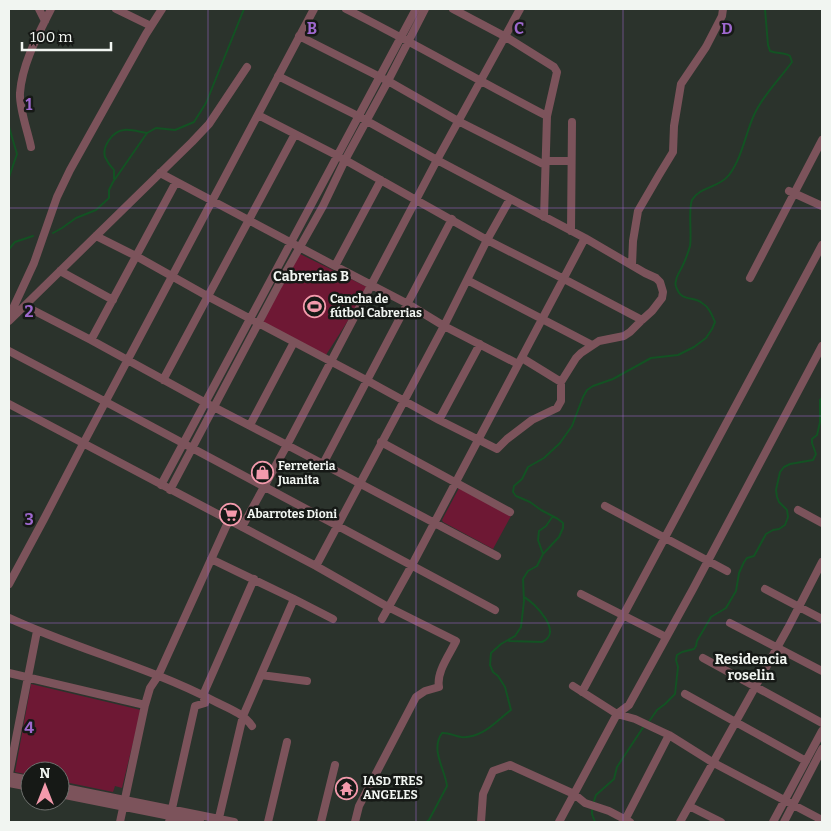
<svg xmlns="http://www.w3.org/2000/svg" width="831" height="831" font-family="Bitter,serif">
<rect width="100%" height="100%" fill="#2b332c"/>
<path fill="#6e1834" d="M296,252L369,288L324,358L262,325Z
M459,488L511,516L493,549L443,522L442,520Z
M31,684L141,710L122,788L115,786L113,792L60,781V771H30V775L15,772Z"/>
<g fill="none" stroke-linecap="round" stroke-linejoin="round">
<path stroke="#135223" stroke-width="2" d="M9,127L17,154L9,177
M114,179V170C111,167 107,161 105,157C102,146 113,131 124,130C131,129 140,132 147,133
M53,233L62,228L76,218L96,210L109,198V190L113,182L147,133L156,128L175,130L194,122L206,103L244,9
M9,249L15,242L33,236
M543,554L538,540L539,531L546,526L553,516
M509,641L542,642C564,633 535,603 524,597
M648,723L657,710L665,704L675,694L678,667L676,660L677,655L682,652L694,649L696,646L697,641L711,617L726,608L736,591L739,573L744,562L747,558L754,556L766,534L773,530L779,529L785,525L788,517L787,510L779,502L777,497L776,490L780,472L784,467L790,464L813,460L816,454L812,443V439L817,435L820,422V400L822,398
M593,804L596,795L614,779L617,767L644,726
M592,809V814L595,822
M426,822L429,820L447,786C445,769 430,750 442,733C448,732 454,736 461,737C482,739 496,721 511,710L505,687L498,676L493,672L490,665L491,653L501,644L515,636L521,627L524,601L523,579L528,571L537,566L543,554L559,537L563,528V523L558,519L541,510L530,502L516,496L513,492L514,486L522,479L528,467L544,458L560,443L572,426L583,397L587,390L593,386L613,379L651,358L678,355L694,347L706,338L712,329L715,322C712,315 709,307 702,303C694,296 682,302 677,289C676,287 675,283 676,281C676,277 680,271 682,267C685,261 688,253 690,246C692,234 688,209 692,200C699,187 719,188 729,175C742,158 745,135 754,115C763,95 779,80 792,62L790,56C784,52 777,54 770,51L768,45L765,9"/>
<path stroke="#7c535b" stroke-width="8" d="M39,9L45,21
M116,9L151,26
M346,9C414,43 479,81 547,116
M453,9L506,37L554,67L557,72L547,116L544,217
M299,36L388,81L458,121L545,165
M258,115L338,156L487,240L564,279L642,320
M31,147C28,132 19,108 20,93C22,64 38,35 51,9
M545,161H571
M160,173L335,266L408,304L444,326L518,364
M789,191L822,206
M571,231L572,122
M96,236L136,256L209,297L368,381L439,420L497,449L507,439L532,420L557,408L561,401V382L576,358L581,353L599,341L624,336L630,332L642,320L652,311L662,298L663,292L660,282L656,278L645,273L585,238L437,160L358,116L278,76
M632,265L633,241L638,211L659,175L673,152L674,126L681,84L706,47L722,16L723,9
M335,266L381,180
M60,271L113,300
M750,278L822,140
M467,280L592,345
M25,306L91,340L206,403L287,445L497,556
M9,317L34,263L57,197L70,170L146,34L162,9
M9,321L192,142L209,124L247,67
M91,340L176,182
M9,351L106,402L495,610
M522,358L561,382
M163,380L295,134
M9,404L316,566L388,607L456,641C450,654 436,672 439,687L425,691L416,697L359,806L355,822
M439,420L480,344
M250,425L294,342
M381,442L510,512
M323,464L452,219
M161,485L416,9
M170,490L278,286L323,206L345,160L388,81L425,9
M605,506L727,571
M798,510L822,523
M242,527L287,445L437,160L520,9
M211,559L294,599L333,619
M316,566L444,326L487,240L510,199
M9,584L44,519L83,444L314,9
M765,589L822,619
M581,594L666,637
M9,618C76,649 149,667 214,701C228,708 243,713 252,726
M382,619L412,565L585,238
M730,623L822,671
M703,658L822,723
M9,673L145,705
M261,675L307,681
M573,686L617,714L635,719L654,728L669,735L712,762L822,820
M582,692L822,245
M685,694L806,761
M9,774L37,631
M9,776L30,780
M9,783L30,787
M60,787L234,822
M60,794L200,822
M689,806L721,822
M120,822L145,705L150,688L158,676L229,520
M169,822L195,706L205,703L203,695L254,579
M218,822L243,716L294,599
M268,822L287,742
M321,822L335,765
M481,822L483,794L493,771L510,765L574,794L585,803L609,811L630,822
M559,822L617,714L629,705L693,589L822,346
M624,822L669,735
M680,822L788,628L822,562
M773,822L822,731
M784,822L822,749"/>
</g>
<path fill="none" stroke="#9e68ce" stroke-width="1" stroke-opacity="0.55" d="M208,9V822M416,9V822M623,9V822M9,208H822M9,416H822M9,623H822"/>
<defs>
<symbol id="stadium-ring" viewBox="-11 -11 22 22"><circle r="9.5" fill="#161916" stroke="#f39aac" stroke-width="1.5"/><path d="M0-5a6.5 5 0 1 0 0 10a6.5 5 0 1 0 0-10ZM-3.5-1.8h7v3.6h-7Z" fill="#f39aac"/></symbol>
<symbol id="shop-ring" viewBox="-11 -11 22 22"><circle r="9.5" fill="#161916" stroke="#f39aac" stroke-width="1.5"/><path d="M-5-2.5h2.3a2.7 3.5 0 0 1 5.4 0H5L5.5 6h-11ZM-1.5-2.5h3a1.5 2.3 0 0 0-3 0Z" fill="#f39aac"/></symbol>
<symbol id="supermarket-ring" viewBox="-11 -11 22 22"><circle r="9.5" fill="#161916" stroke="#f39aac" stroke-width="1.5"/><path d="M-6-5.5h2.5l.6 2H6L4.5 2H-2.5L-4.4-4H-6ZM-1.5 3.2a1.3 1.3 0 1 0 .1 0ZM3 3.2a1.3 1.3 0 1 0 .1 0Z" fill="#f39aac"/></symbol>
<symbol id="temple-ring" viewBox="-11 -11 22 22"><circle r="9.5" fill="#161916" stroke="#f39aac" stroke-width="1.5"/><path d="M0-6L5-2H3V0L6.5 2.5H4V6H1.5V3h-3V6H-4V2.5H-6.5L-3 0V-2H-5Z" fill="#f39aac"/></symbol>
</defs>
<g fill-rule="evenodd">
<use href="#stadium-ring" x="302" y="294" width="25" height="25"/>
<use href="#shop-ring" x="250" y="460" width="25" height="25"/>
<use href="#supermarket-ring" x="218" y="502" width="25" height="25"/>
<use href="#temple-ring" x="334" y="776" width="25" height="25"/>
</g>
<g text-anchor="middle" stroke-width="5" stroke-linejoin="round" paint-order="stroke">
<g font-size="12" font-weight="bold" fill="#f1f5f1" stroke="#161916" text-anchor="start">
<text x="330" y="303">Cancha de<tspan x="330" dy="14">fútbol Cabrerias</tspan></text>
<text x="278" y="470">Ferreteria<tspan x="278" dy="14">Juanita</tspan></text>
<text x="247" y="518">Abarrotes Dioni</text>
<text x="363" y="785">IASD TRES<tspan x="363" dy="14">ANGELES</tspan></text>
</g>
<g font-size="14" font-weight="bold" fill="#f1f5f1" stroke="#161916">
<text x="311" y="281">Cabrerias B</text>
<text x="751" y="664">Residencia<tspan x="751" dy="16">roselin</tspan></text>
</g>
</g>
<g font-size="16" text-anchor="middle" font-weight="bold" fill="#9e68ce" stroke="#161916" stroke-width="5" stroke-linejoin="round" paint-order="stroke">
<text x="312" y="34">B</text>
<text x="519" y="34">C</text>
<text x="727" y="34">D</text>
<text x="29" y="110">1</text>
<text x="29" y="317">2</text>
<text x="29" y="525">3</text>
<text x="29" y="733">4</text>
</g>
<rect width="831" height="831" fill="none" stroke="#f1f5f1" stroke-width="20"/>
<g transform="translate(45 786)"><circle r="24" fill="#161916" stroke="#6e716e"/>
<path d="M0-4L9 19L0 12L-9 19Z" fill="#f39aac"/>
<text y="-8" font-size="14" font-weight="bold" text-anchor="middle" fill="#f1f5f1">N</text>
</g>
<path d="M22 42v8h89v-8" fill="none" stroke="#f1f5f1" stroke-width="2.5"/>
<text x="30" y="42" font-size="15" fill="#f1f5f1" stroke="#161916" stroke-width="4" paint-order="stroke">100 m</text>
</svg>
